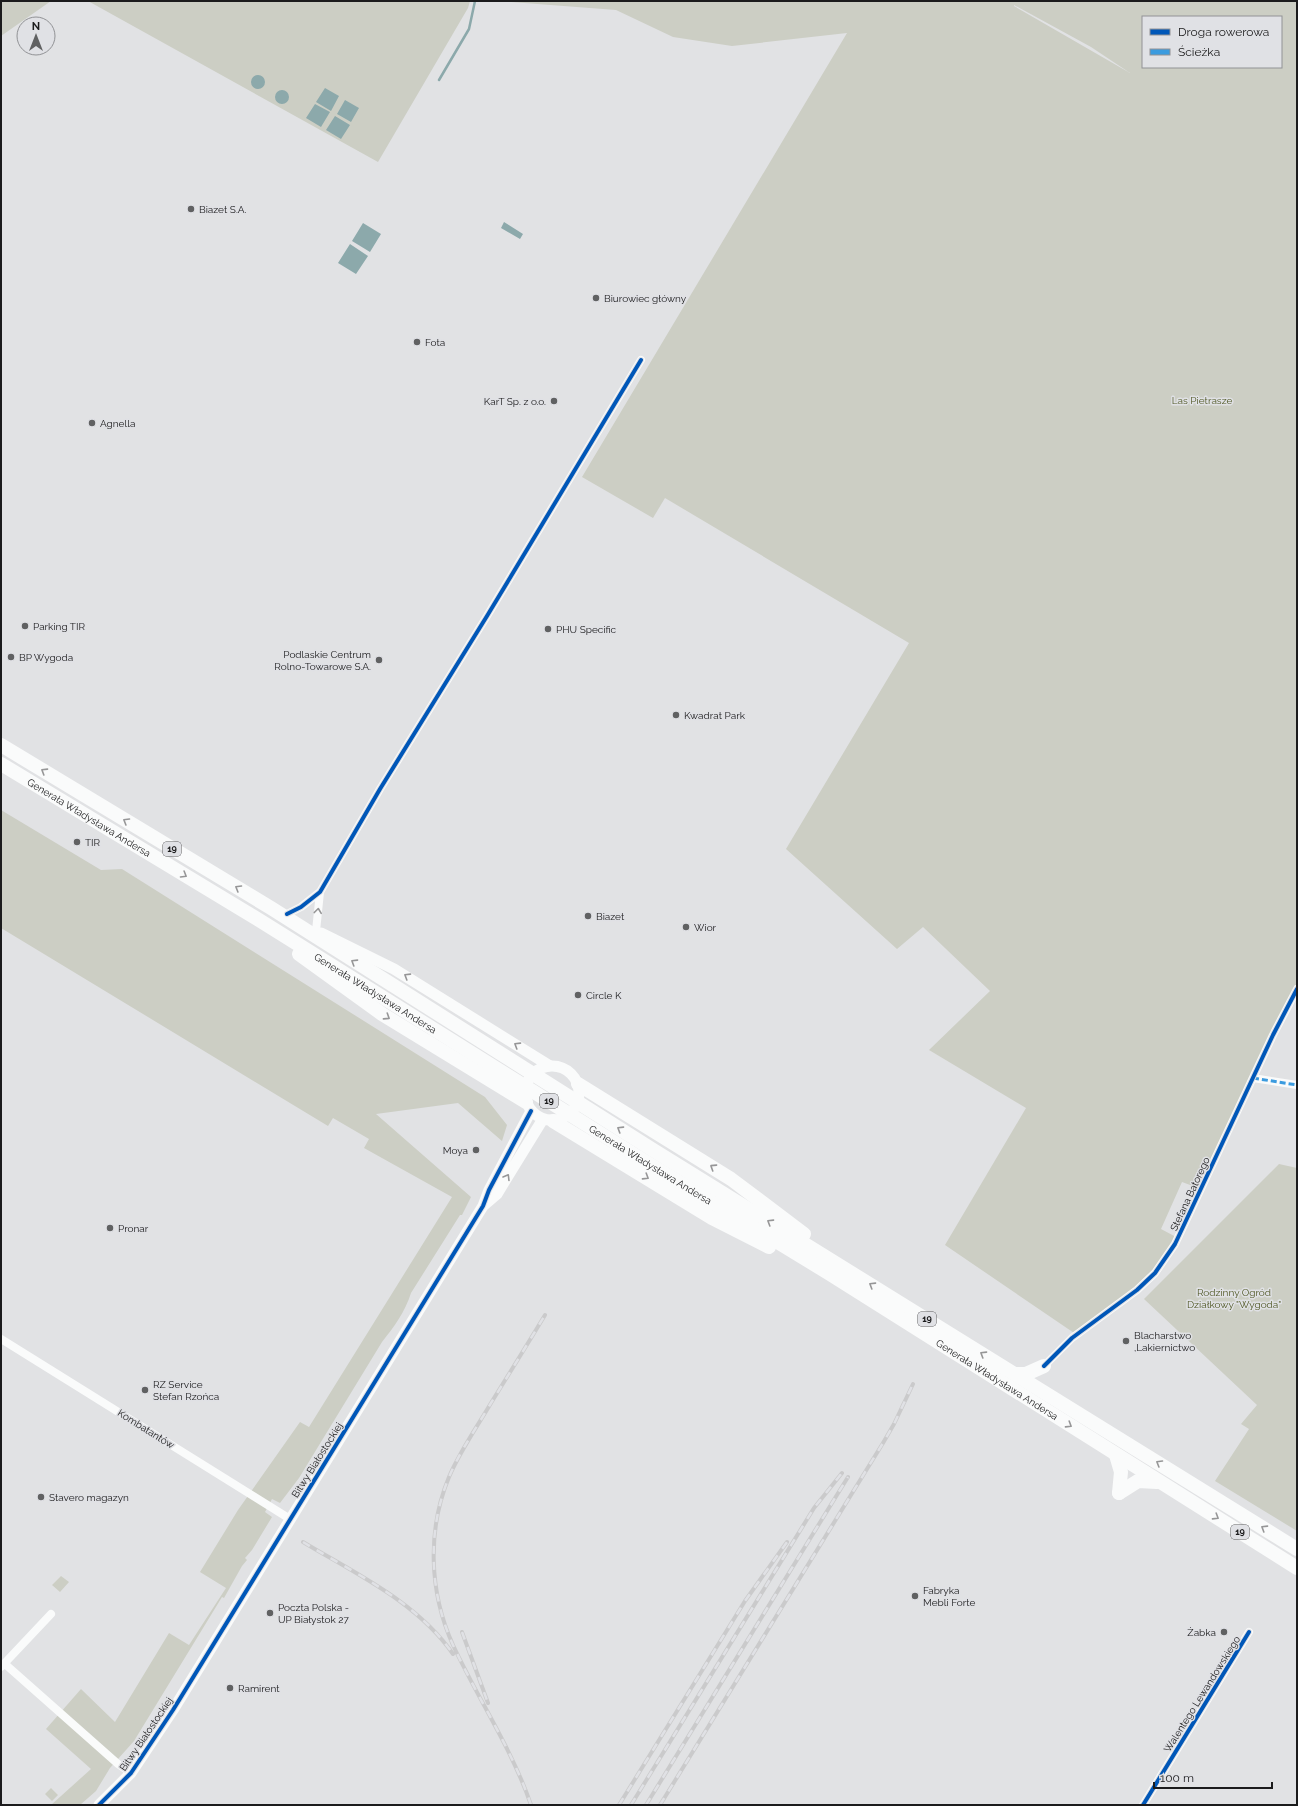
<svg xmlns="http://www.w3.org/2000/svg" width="1298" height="1806" font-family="Raleway,sans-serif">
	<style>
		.green { fill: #cccec4; fill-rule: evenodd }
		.water { fill: #8ca9ab }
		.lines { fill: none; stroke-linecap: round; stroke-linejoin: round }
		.stream { stroke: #8ca9ab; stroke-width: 2.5 }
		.street { stroke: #fafbfb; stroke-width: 8 }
		.secondary { stroke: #fafbfb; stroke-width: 11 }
		.highway { stroke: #fafbfb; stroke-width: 14 }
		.rail-casing { stroke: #cacacb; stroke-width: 4 }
		.rail { stroke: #e0e1e5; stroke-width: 2.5; stroke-dasharray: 8; stroke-linecap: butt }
		.quiet { stroke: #3b9bdf; stroke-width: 3; stroke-dasharray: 6 3; stroke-linecap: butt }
		.cycleway-casing { stroke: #e0e1e5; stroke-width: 6 }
		.cycleway { stroke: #0057b8; stroke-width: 4 }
		.oneway { stroke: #969697 }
		.poi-dot { fill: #606162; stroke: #e0e1e5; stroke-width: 1.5 }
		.labels { text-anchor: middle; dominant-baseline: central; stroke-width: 3; stroke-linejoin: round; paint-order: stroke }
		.shield { fill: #e0e1e5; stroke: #565658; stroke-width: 1 }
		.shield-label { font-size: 9px; font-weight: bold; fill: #1b1b1c }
		.poi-label { font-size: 10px; fill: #1b1b1c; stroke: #e0e1e5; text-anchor: start }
		.park-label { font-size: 10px; fill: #515926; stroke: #e0e1e5 }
		.street-label { font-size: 10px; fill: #1b1b1c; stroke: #e0e1e5 }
	</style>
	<rect width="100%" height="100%" fill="#e1e2e4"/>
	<path class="green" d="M1,1H51L1,36Z
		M88,1H470L468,8L378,162Z
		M498,1H1297V989L1201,1189L1182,1182L1161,1229L1178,1238L1154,1273L1077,1335L945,1245L1026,1108L929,1050L990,991L923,927L897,949L786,849L909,643L665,498L653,518L582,477L847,33L732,46L673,37L616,10ZM1014,5L1091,47L1130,73L1014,6ZM1143,17H1281V67H1143Z
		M1,810L101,870L122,869L485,1097L507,1125L502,1141L458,1103L376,1114L471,1197L462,1215H460L411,1293C405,1312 394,1327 382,1342L299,1478L280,1503L272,1499L265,1512L272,1517L252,1550L245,1558L247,1560L242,1566L224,1598L222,1597L134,1741L110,1768L96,1791L80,1805H51L91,1769L46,1729L81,1689L115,1722L169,1633L189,1645L226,1588L200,1572L238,1510L300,1422L309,1427L452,1197L364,1148L369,1139L333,1118L328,1126L1,928Z
		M1279,1164L1297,1168V1531L1215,1481L1249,1429L1241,1424L1257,1405L1144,1299Z
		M61,1576L69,1582L60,1592L52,1585Z
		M51,1788L58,1795L52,1801L45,1794Z"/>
	<path class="water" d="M251 82a7 7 0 1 1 14 0a7 7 0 1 1-14 0Z
		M325,88L339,96L331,111L316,102Z
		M275 97a7 7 0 1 1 14 0a7 7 0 1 1-14 0Z
		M345,100L359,108L351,122L337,114Z
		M315,104L330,112L321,127L306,118Z
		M335,116L350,125L341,139L326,130Z
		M504,222L523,234L520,239L501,228Z
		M363,223L381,234L370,252L352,241Z
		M350,244L368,256L356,274L338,263Z"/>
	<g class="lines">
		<path class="stream" d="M439,80L469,29L475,1"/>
		<path class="street" d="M287,914L301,907L320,892L380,789L487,616L641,360
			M316,931L320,892
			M1253,1078L1297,1085
			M1,1339L290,1519
			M1044,1366L1072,1338L1137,1290L1155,1273L1175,1244L1273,1035L1297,989
			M5,1664L118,1764L131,1773
			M1,1667L51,1614
			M1143,1805L1249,1632"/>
		<path class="secondary" d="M321,933L394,969L550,1066
			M525 1093a27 27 0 1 1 54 0a27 27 0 1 1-54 0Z
			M483,1206L497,1194L543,1119
			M99,1805L131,1773L173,1710L483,1206L489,1190L531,1111"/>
		<g class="highway">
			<path d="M1,745L271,908L653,1150L1297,1549"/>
			<path id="s1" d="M1,764L259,920L646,1162L830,1274L1297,1568"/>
			<path d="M299,954L382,1014L526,1102"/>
			<path d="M578,1084L731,1179L804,1234"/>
			<path d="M553,1121L712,1218L769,1247"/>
			<path d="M1016,1374H1026L1044,1366"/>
			<path d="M1116,1455L1121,1472L1119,1493"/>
			<path d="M1119,1493L1138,1481L1157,1482"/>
		</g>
		<g class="rail-casing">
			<path id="rail" d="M303,1542C356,1574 417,1602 453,1654
				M462,1632L488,1703
				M531,1805C512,1749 478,1699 453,1645C429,1592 427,1530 449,1477C460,1451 477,1427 491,1403C509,1374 527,1345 545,1315
				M619,1805L745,1601L787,1542
				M631,1805L814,1508L842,1473
				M646,1805L848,1477
				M660,1805L883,1443L894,1424L913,1384"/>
		</g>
		<use href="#rail" class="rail"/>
		<path class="quiet" d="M1253,1078L1297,1085"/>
		<g class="cycleway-casing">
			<path id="cycleway" d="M287,914L301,907L320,892L380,789L487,616L641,360
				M1044,1366L1072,1338L1137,1290L1155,1273L1175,1244L1273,1035L1297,989
				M99,1805L131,1773L173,1710L483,1206L489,1190L531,1111
				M1143,1805L1249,1632"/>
		</g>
		<use href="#cycleway" class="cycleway"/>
	</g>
	<defs><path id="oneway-chevron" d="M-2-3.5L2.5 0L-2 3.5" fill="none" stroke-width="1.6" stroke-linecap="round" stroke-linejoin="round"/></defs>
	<g class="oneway">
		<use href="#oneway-chevron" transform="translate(44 771) rotate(-148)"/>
		<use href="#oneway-chevron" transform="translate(126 821) rotate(-149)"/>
		<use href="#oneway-chevron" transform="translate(184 875) rotate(31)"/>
		<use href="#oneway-chevron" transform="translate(238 888) rotate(-149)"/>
		<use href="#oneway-chevron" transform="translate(318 911) rotate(-83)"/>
		<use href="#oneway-chevron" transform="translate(354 962) rotate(-148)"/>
		<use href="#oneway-chevron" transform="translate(407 976) rotate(-148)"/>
		<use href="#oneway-chevron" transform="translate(387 1017) rotate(33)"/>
		<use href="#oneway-chevron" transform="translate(517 1045) rotate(-148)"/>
		<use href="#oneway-chevron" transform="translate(620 1129) rotate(-148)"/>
		<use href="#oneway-chevron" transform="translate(713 1167) rotate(-147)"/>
		<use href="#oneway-chevron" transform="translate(507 1177) rotate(-59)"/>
		<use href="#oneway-chevron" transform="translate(646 1177) rotate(32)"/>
		<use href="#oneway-chevron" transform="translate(770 1222) rotate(-148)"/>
		<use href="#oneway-chevron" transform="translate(872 1285) rotate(-148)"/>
		<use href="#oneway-chevron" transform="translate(983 1354) rotate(-148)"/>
		<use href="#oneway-chevron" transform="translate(1069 1425) rotate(32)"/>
		<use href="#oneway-chevron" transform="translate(1159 1463) rotate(-149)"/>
		<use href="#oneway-chevron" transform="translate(1216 1517) rotate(32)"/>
		<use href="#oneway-chevron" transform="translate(1264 1528) rotate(-148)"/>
	</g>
	<g class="poi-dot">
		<circle cx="191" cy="209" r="4"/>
		<circle cx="596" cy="298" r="4"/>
		<circle cx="417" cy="342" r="4"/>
		<circle cx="554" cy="401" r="4"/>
		<circle cx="92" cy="423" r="4"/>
		<circle cx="25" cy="626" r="4"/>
		<circle cx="548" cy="629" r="4"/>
		<circle cx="11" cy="657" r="4"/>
		<circle cx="379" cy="660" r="4"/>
		<circle cx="676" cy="715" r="4"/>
		<circle cx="77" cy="842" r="4"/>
		<circle cx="588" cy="916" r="4"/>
		<circle cx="686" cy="927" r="4"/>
		<circle cx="578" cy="995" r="4"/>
		<circle cx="476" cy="1150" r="4"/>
		<circle cx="110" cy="1228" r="4"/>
		<circle cx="1126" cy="1341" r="4"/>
		<circle cx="145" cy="1390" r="4"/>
		<circle cx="41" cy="1497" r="4"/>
		<circle cx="915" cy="1596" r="4"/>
		<circle cx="270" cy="1613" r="4"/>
		<circle cx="1224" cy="1632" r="4"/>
		<circle cx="230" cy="1688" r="4"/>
	</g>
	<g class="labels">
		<g class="shield">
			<rect x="163" y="842" width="18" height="14" rx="3"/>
			<rect x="540" y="1094" width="18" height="14" rx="3"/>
			<rect x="918" y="1312" width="18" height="14" rx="3"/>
			<rect x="1231" y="1525" width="18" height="14" rx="3"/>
		</g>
		<g class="shield-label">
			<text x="172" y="849">19</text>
			<text x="549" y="1101">19</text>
			<text x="927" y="1319">19</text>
			<text x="1240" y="1532">19</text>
		</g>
		<g class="poi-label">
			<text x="199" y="209">Biazet S.A.</text>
			<text x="604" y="298">Biurowiec główny</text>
			<text x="425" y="342">Fota</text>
			<text x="546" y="401" text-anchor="end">KarT Sp. z o.o.</text>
			<text x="100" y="423">Agnella</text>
			<text x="33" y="626">Parking TIR</text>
			<text x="556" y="629">PHU Specific</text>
			<text x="371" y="654" text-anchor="end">Podlaskie Centrum<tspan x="371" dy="12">Rolno-Towarowe S.A.</tspan></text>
			<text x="19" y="657">BP Wygoda</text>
			<text x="684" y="715">Kwadrat Park</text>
			<text x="85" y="842">TIR</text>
			<text x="596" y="916">Biazet</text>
			<text x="694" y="927">Wior</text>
			<text x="586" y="995">Circle K</text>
			<text x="468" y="1150" text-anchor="end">Moya</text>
			<text x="118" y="1228">Pronar</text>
			<text x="1134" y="1335">Blacharstwo<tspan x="1134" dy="12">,Lakiernictwo</tspan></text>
			<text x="153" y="1384">RZ Service<tspan x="153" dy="12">Stefan Rzońca</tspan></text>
			<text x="49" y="1497">Stavero magazyn</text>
			<text x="923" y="1590">Fabryka<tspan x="923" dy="12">Mebli Forte</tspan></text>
			<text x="278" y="1607">Poczta Polska -<tspan x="278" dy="12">UP Białystok 27</tspan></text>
			<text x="1216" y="1632" text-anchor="end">Żabka</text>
			<text x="238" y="1688">Ramirent</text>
		</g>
		<g class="park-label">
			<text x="1202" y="400">Las Pietrasze</text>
			<text x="1234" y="1292">Rodzinny Ogród<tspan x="1234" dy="12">Działkowy "Wygoda"</tspan></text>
		</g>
		<g class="street-label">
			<text stroke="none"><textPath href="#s1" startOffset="103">Generała Władysława Andersa</textPath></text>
			<text stroke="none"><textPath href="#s1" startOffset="439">Generała Władysława Andersa</textPath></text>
			<text stroke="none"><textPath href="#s1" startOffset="763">Generała Władysława Andersa</textPath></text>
			<text transform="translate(1190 1194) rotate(-65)">Stefana Batorego</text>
			<text stroke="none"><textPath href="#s1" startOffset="1171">Generała Władysława Andersa</textPath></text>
			<text transform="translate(146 1429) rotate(32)">Kombatantów</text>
			<text transform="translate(317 1460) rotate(-58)">Bitwy Białostockiej</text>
			<text transform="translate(1202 1694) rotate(-58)">Walentego Lewandowskiego</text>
			<text transform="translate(146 1734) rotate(-56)">Bitwy Białostockiej</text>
		</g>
	</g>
	<rect width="1298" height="1806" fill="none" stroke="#1b1b1c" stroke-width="4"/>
	<rect x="1142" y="16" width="140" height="52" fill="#e0e1e5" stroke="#919295"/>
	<rect x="1150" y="29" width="20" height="6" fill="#0057b8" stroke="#919295"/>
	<text x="1178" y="36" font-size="12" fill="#1b1b1c">Droga rowerowa</text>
	<rect x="1150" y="49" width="20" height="6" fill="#3b9bdf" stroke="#919295"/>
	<text x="1178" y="56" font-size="12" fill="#1b1b1c">Ścieżka</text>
	<g transform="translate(36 36)"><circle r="19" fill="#e0e1e5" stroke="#919295"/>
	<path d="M0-3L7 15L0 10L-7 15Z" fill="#606162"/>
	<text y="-6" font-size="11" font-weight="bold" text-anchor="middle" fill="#1b1b1c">N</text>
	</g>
	<path d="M1154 1782v6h118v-6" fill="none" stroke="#1b1b1c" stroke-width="2"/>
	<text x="1160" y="1782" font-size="12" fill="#1b1b1c" stroke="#e0e1e5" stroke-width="3" paint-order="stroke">100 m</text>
</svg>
